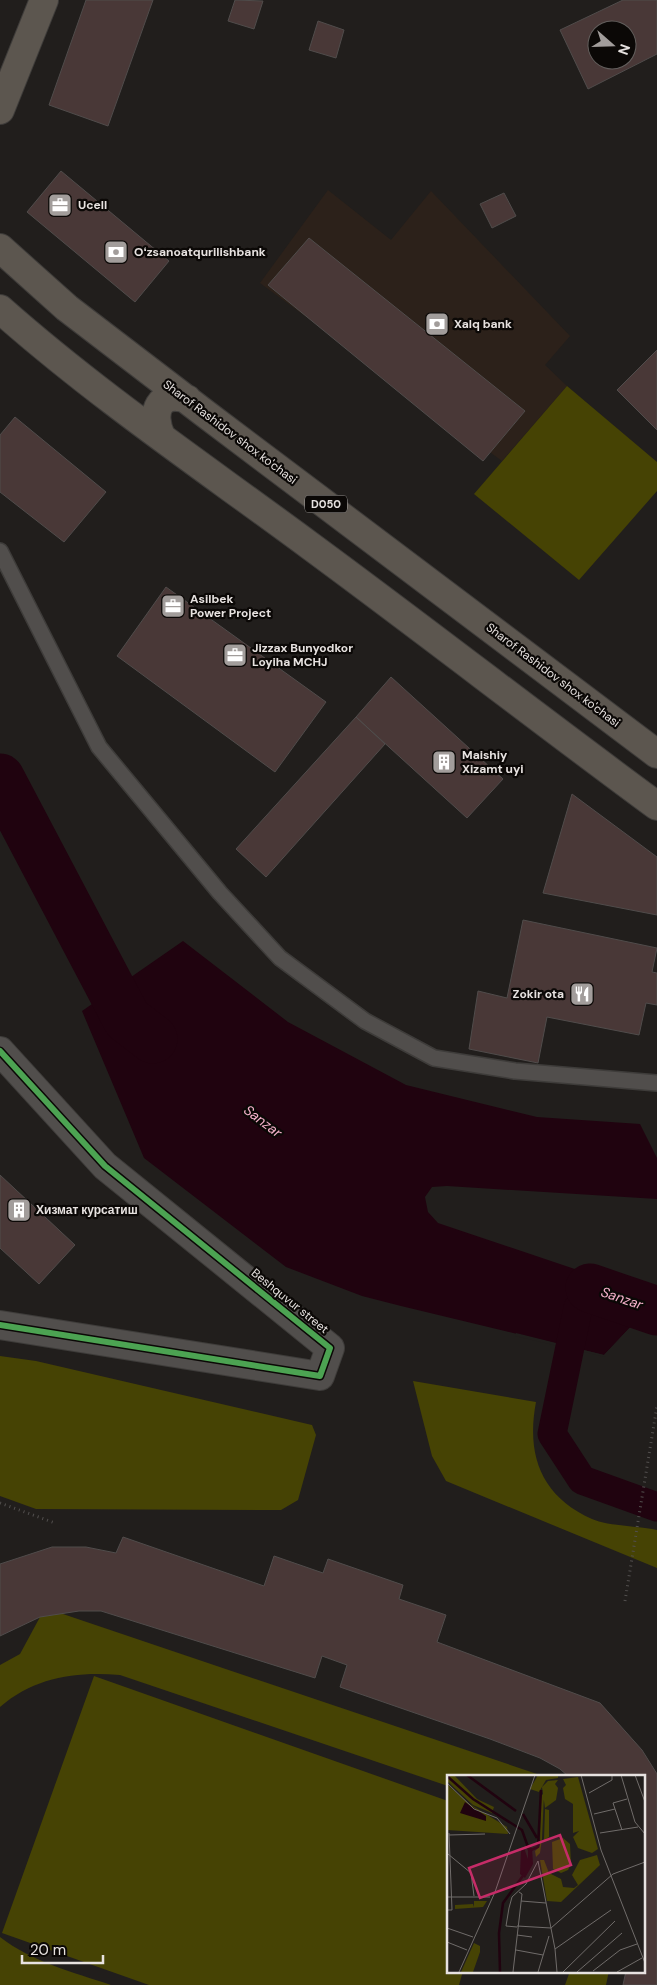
<svg xmlns="http://www.w3.org/2000/svg" width="657" height="1985" font-family="'DM Sans',sans-serif">
	<style>
		.built { fill: #2c211a }
		.green { fill: #464304 }
		.water { fill: #20030f }
		.pier { fill: #211e1c }
		.lines { fill: none; stroke-linecap: round; stroke-linejoin: round }
		.canal { stroke: #20030f; stroke-width: 29 }
		.river { stroke: #20030f; stroke-width: 49 }
		.building { fill: #493837; stroke: #504c4b; fill-rule: evenodd }
		.service-casing { stroke: #3e3c3a; stroke-width: 18 }
		.minor-casing { stroke: #3e3c3a; stroke-width: 30 }
		.primary-casing { stroke: #3e3c3a; stroke-width: 30 }
		.path { stroke: #524f4e; stroke-width: 3; stroke-dasharray: 1 4; stroke-linecap: butt }
		.service { stroke: #514e4c; stroke-width: 15 }
		.minor { stroke: #514e4c; stroke-width: 28 }
		.primary { stroke: #5c564f; stroke-width: 28 }
		.cycleway-casing { stroke: #0b0806; stroke-width: 9 }
		.cycleway { stroke: #4ca352; stroke-width: 6 }
		.labels { text-anchor: middle; dominant-baseline: central; stroke-width: 4.5; stroke-linejoin: round; paint-order: stroke }
		.shield { fill: #0b0806; stroke: #a5a19f; stroke-width: 1 }
		.shield-label { font-size: 11px; font-weight: bold; fill: #e7e2e0 }
		.poi-label { font-size: 12px; font-weight: bold; fill: #e7e2e0; stroke: #0b0806; text-anchor: start }
		.street-label { font-size: 12px; fill: #e7e2e0; stroke: #0b0806 }
		.water-label { font-size: 14px; font-style: italic; fill: #f5b2cb; stroke: #0b0806 }
		.inset-river { fill: none; stroke: #20030f; stroke-width: 2.5 }
		.inset-road { fill: none; stroke: #706c6a; stroke-width: 1 }
		.view { fill: #c62c68; fill-opacity: 0.15; stroke: #c62c68; stroke-width: 2.5 }
		.inset-edge { fill: none; stroke: #e7e2e0; stroke-width: 2.5 }
	</style>
	<rect width="100%" height="100%" fill="#211e1c"/>
	<path class="built" d="M328,190L391,240L431,191L570,336L545,365L567,386L502,461L260,283Z"/>
	<path class="green" d="M567,386L657,462V491L579,580L474,494Z
		M0,1356L36,1361L312,1425L316,1435L298,1500L281,1510L36,1509L0,1496Z
		M413,1381L536,1402C526,1455 541,1496 592,1519C607,1526 639,1526 657,1530V1568L446,1481L432,1456Z
		M60,1613L543,1776H448V1786L120,1675C77,1671 34,1677 0,1707V1665L20,1654L40,1617Z
		M94,1676L448,1801V1971H463L459,1985H149L2,1933Z
		M0,1937C32,1962 73,1972 111,1985H0Z
		M570,1971H609L606,1985H565Z"/>
	<path class="water" d="M183,941L288,1022L406,1085L537,1117L640,1124L657,1158V1199L447,1186L432,1187L425,1197L428,1212L438,1223L655,1296L650,1323L637,1320L604,1355L401,1306L362,1296L286,1267L144,1158L82,1011Z"/>
	<path class="pier" d="M656,1293L657,1300L652,1325L638,1323L605,1357L515,1336L516,1333L604,1355L637,1320L650,1323Z"/>
	<g class="lines">
		<path class="canal" d="M578,1308L552,1434L582,1480L657,1507"/>
		<path class="river" d="M0,778L127,1019L153,1039
			M590,1288L657,1311"/>
	</g>
	<path class="building" d="M86,0H153L108,126L49,105Z
		M235,0L263,1L254,29L228,21Z
		M623,0H657V54L588,89L560,30ZM597,30H627V60H597Z
		M318,21L344,30L336,58L309,50Z
		M61,171L169,261L135,302L27,212Z
		M504,193L516,216L492,228L480,204Z
		M309,238L525,411L483,461L268,285Z
		M657,350V430L617,390Z
		M15,417L106,492L64,542L0,492V435Z
		M166,587L326,702L275,772L117,656Z
		M391,677L503,779L467,818L356,717Z
		M356,717L385,744L266,877L236,849Z
		M572,794L657,857V915L543,893Z
		M523,920L657,948L652,972L657,973V1005L646,1003L639,1035L547,1017L538,1063L469,1049L478,991L507,998Z
		M0,1175L75,1245L39,1284L0,1248Z
		M123,1537L264,1586L274,1556L323,1573L328,1559L403,1585L399,1599L446,1615L437,1642L600,1703L642,1750L657,1774V1985H623L626,1971H643V1776H568L560,1769L540,1758L490,1739L340,1687L347,1665L322,1656L315,1678L101,1611H79L40,1617L0,1636V1564L52,1547H86L116,1553Z"/>
	<g class="lines">
		<g class="service-casing">
			<path id="service" d="M0,551L99,747L220,893L280,958L365,1021L434,1058L515,1071L657,1083"/>
		</g>
		<g class="minor-casing">
			<path id="minor" d="M0,1051L105,1166L330,1348L320,1376L0,1325"/>
		</g>
		<g class="primary-casing">
			<path id="primary" d="M0,110L44,0
				M0,248L67,308L203,412L657,754
				M0,309C97,395 205,468 309,545C426,631 540,720 657,806
				M161,436C150,412 159,390 187,399"/>
		</g>
		<path class="path" d="M0,1503L55,1523
			M625,1601L657,1406"/>
		<use href="#service" class="service"/>
		<use href="#minor" class="minor"/>
		<use href="#primary" class="primary"/>
		<g class="cycleway-casing">
			<path id="cycleway" d="M0,1051L105,1166L330,1348L320,1376L0,1325"/>
		</g>
		<use href="#cycleway" class="cycleway"/>
	</g>
	<defs>
		<g id="office-square" transform="scale(1.25)"><rect x="-9" y="-9" width="18" height="18" rx="4" fill="#a29d9b" stroke="#0b0806"/><path d="M-6-3h4V-5.5h4V-3h4V5H-6ZM-1-4.5V-3h2v-1.5ZM-6 0V1H6V0Z" fill="#fff"/></g>
		<g id="bank-square" transform="scale(1.25)"><rect x="-9" y="-9" width="18" height="18" rx="4" fill="#a29d9b" stroke="#0b0806"/><path d="M-6-4H6V4H-6ZM0-2.3a2.3 2.3 0 1 0 0 4.6a2.3 2.3 0 1 0 0-4.6Z" fill="#fff"/></g>
		<g id="building-square" transform="scale(1.25)"><rect x="-9" y="-9" width="18" height="18" rx="4" fill="#a29d9b" stroke="#0b0806"/><path d="M-4-6H4V6H1V3H-1V6H-4ZM-2.5-4.3h1.7v1.8h-1.7ZM.8-4.3h1.7v1.8H.8ZM-2.5-1h1.7V.8h-1.7ZM.8-1h1.7V.8H.8Z" fill="#fff"/></g>
		<g id="restaurant-square" transform="scale(1.25)"><rect x="-9" y="-9" width="18" height="18" rx="4" fill="#a29d9b" stroke="#0b0806"/><path d="M-5-6h1v4h1v-4h1v4h1v-4h1v5L-1.5 .5V6h-2V.5L-5-1ZM5-6V6H3V1.5H1.5Q1.5-4 5-6Z" fill="#fff"/></g>
	</defs>
	<g fill-rule="evenodd">
		<use href="#office-square" x="60" y="205"/>
		<use href="#bank-square" x="116" y="252"/>
		<use href="#bank-square" x="437" y="324"/>
		<use href="#office-square" x="173" y="606"/>
		<use href="#office-square" x="235" y="655"/>
		<use href="#building-square" x="444" y="762"/>
		<use href="#restaurant-square" x="582" y="994"/>
		<use href="#building-square" x="19" y="1210"/>
	</g>
	<g class="labels">
		<rect class="shield" x="305" y="495.5" width="42" height="17" rx="4"/>
		<g class="shield-label">
			<text x="326" y="504">D050</text>
		</g>
		<g class="poi-label">
			<text x="78" y="205">Ucell</text>
			<text x="134" y="252">Oʻzsanoatqurilishbank</text>
			<text x="454" y="324">Xalq bank</text>
			<text x="190" y="599">Asilbek<tspan x="190" dy="14">Power Project</tspan></text>
			<text x="252" y="648">Jizzax Bunyodkor<tspan x="252" dy="14">Loyiha MCHJ</tspan></text>
			<text x="462" y="755">Maishiy<tspan x="462" dy="14">Xizamt uyi</tspan></text>
			<text x="564" y="994" text-anchor="end">Zokir ota</text>
			<text x="36" y="1210">Хизмат курсатиш</text>
		</g>
		<g class="street-label">
			<text transform="translate(230 432) rotate(37)">Sharof Rashidov shox ko'chasi</text>
			<text transform="translate(553 675) rotate(37)">Sharof Rashidov shox ko'chasi</text>
			<text transform="translate(290 1301) rotate(39)">Beshquvur street</text>
		</g>
		<g class="water-label">
			<text transform="translate(263 1121) rotate(37)">Sanzar</text>
			<text transform="translate(622 1298) rotate(19)">Sanzar</text>
		</g>
	</g>
	<g transform="translate(447 1775)">
		<rect width="198" height="198" fill="#211e1c"/>
		<path d="M0,0H7L30,24L47,32L45,38L26,30L0,6ZM91,0H111V3L99,5L92,17L83,14ZM131,2L151,74L145,78L131,73L126,62L132,56L126,58V29L118,24L116,13L119,10L116,4ZM111,5L108,9L111,13L109,25L98,33L95,12L101,6ZM0,9L21,28L60,52L61,59L0,55ZM94,19L97,20L95,64L93,78L89,82L88,76L93,71ZM98,34L102,35V62L97,65ZM116,63L123,69L124,89L121,95L114,98L106,94L105,67ZM150,80L153,90L114,127L100,126L93,85H97L102,98L114,104L116,112L127,113L131,110L125,100L133,85ZM27,126H40L36,132L8,134V130L26,129L27,132ZM27,168L33,171V177L26,197H14Z" fill="#464304"/>
		<path d="M18,27L39,41V46L13,38ZM81,72L85,73L86,89L78,103L73,99L74,75L77,73L81,84Z" fill="#20030f"/>
		<path class="inset-river" d="M20,0L69,36M0,1L26,24L75,55L82,75M76,39L90,63M84,75L91,72L94,15M53,197L52,158L56,128L78,98"/>
		<path class="inset-road" d="M134,0L154,75L198,188M174,0L188,47L198,59M188,0L198,27M0,8L27,34L50,43L63,59M142,18L165,5V0M147,39L168,34M175,55L166,28L180,24M153,58L191,52M2,60L38,59M1,79L24,98L27,121M0,122H43M74,126L99,128M0,135H5L2,58M70,151L104,153L166,99L198,87M70,152L59,151L62,133L65,122L79,109L91,86L108,174L110,197M0,153L26,162M70,160L85,162M0,167L20,175M108,174L164,135M69,175L96,180M146,196L173,175L190,169M12,197L48,117L88,0M66,197L75,119L72,117M91,197L102,161M116,197L168,146M130,197L175,158M170,197L195,183"/>
		<path class="view" d="M113,60L124,90L33,123L22,93Z"/>
		<rect width="198" height="198" class="inset-edge"/>
	</g>
	<g transform="translate(612 45) rotate(110)"><circle r="24" fill="#0b0806" stroke="#635f5d"/>
	<path d="M0-4L9 19L0 12L-9 19Z" fill="#a29d9b"/>
	<text y="-8" font-size="14" font-weight="bold" text-anchor="middle" fill="#e7e2e0">N</text>
	</g>
	<path d="M22 1955v8h81v-8" fill="none" stroke="#e7e2e0" stroke-width="2.5"/>
	<text x="30" y="1955" font-size="15" fill="#e7e2e0" stroke="#0b0806" stroke-width="4" paint-order="stroke">20 m</text>
</svg>
